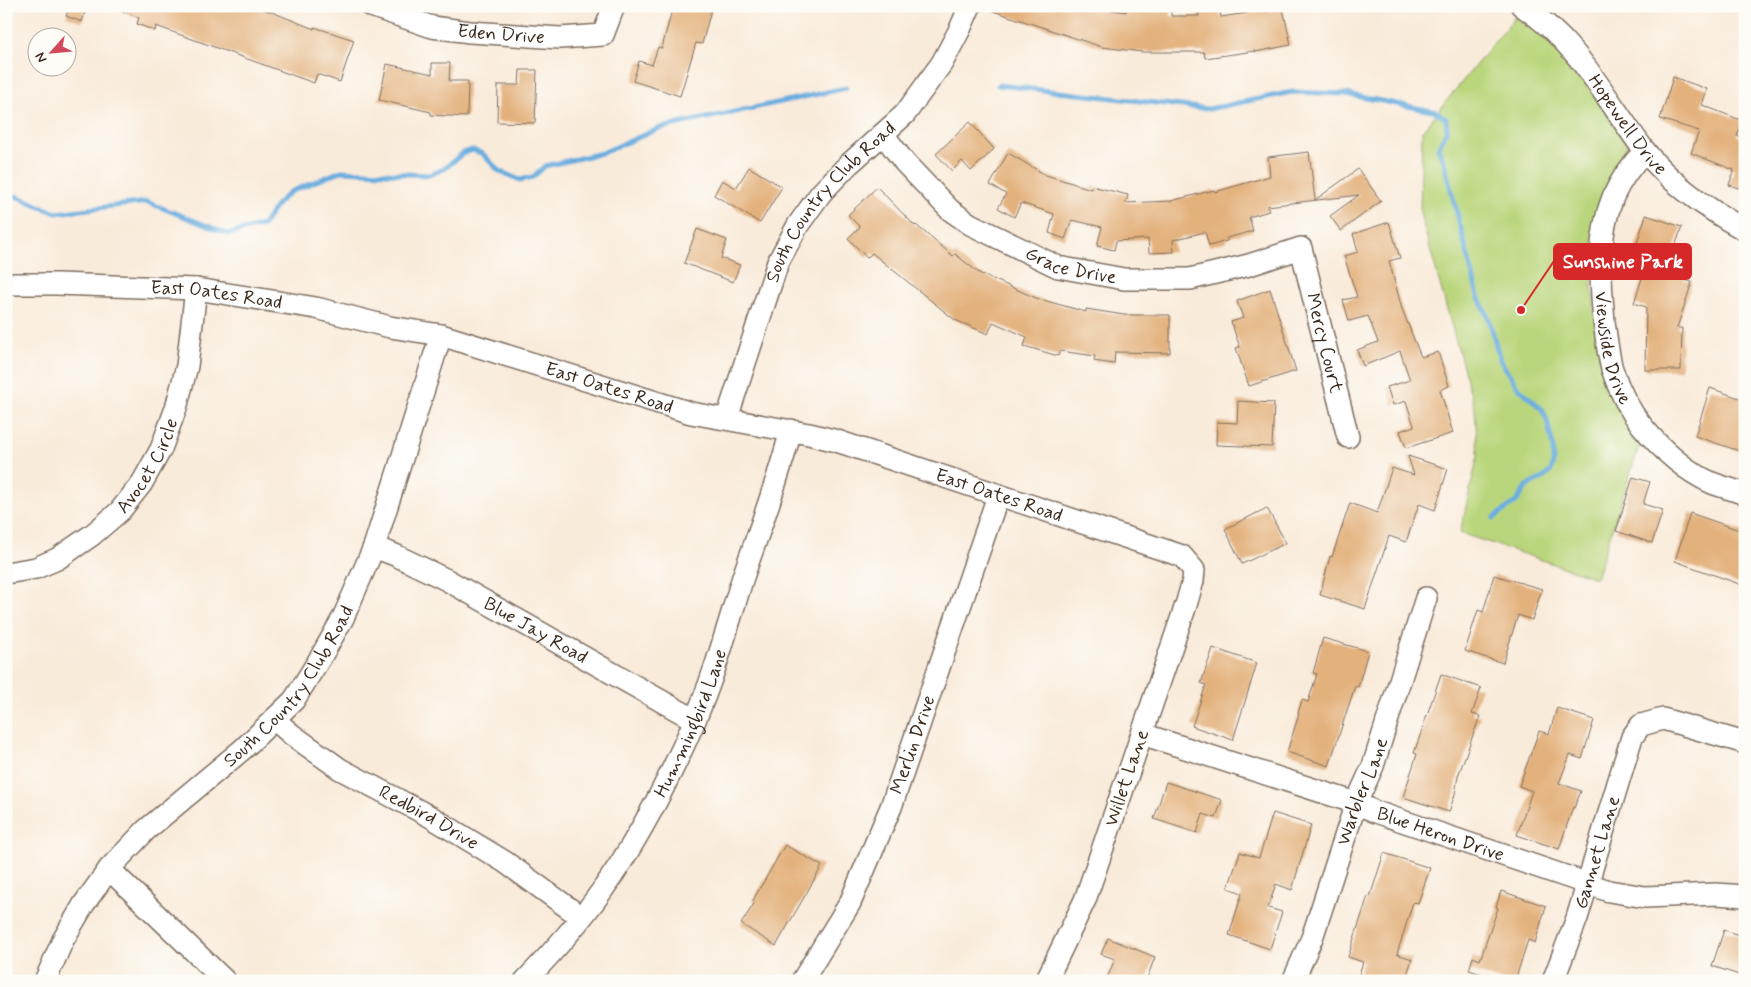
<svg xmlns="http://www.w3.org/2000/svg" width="1751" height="987" font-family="Mynerve,sans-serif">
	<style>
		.green { fill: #bad67b; stroke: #7a804c }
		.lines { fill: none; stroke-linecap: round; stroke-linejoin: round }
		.stream { stroke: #6aaddf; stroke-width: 5 }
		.building { fill: #e3b17c }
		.minor-casing { stroke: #7e6e60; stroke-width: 24 }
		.minor { stroke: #fff; stroke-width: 21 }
		.labels { text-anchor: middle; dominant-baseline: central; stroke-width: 5; stroke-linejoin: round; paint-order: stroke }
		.street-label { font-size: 19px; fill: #3b2a1e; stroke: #fdfcf7 }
		.leader { fill: none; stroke: #d62828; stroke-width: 2 }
		.callout-dot { fill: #d62828; stroke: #fdfcf7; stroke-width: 2 }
		.callout { fill: #d62828; stroke: #d62828; stroke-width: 2 }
		.callout-label { font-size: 20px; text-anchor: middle; font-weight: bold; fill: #fff }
	</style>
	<rect width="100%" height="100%" fill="#fdfcf7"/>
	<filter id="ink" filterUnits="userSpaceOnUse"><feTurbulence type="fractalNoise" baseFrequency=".02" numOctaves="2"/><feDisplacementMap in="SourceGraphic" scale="10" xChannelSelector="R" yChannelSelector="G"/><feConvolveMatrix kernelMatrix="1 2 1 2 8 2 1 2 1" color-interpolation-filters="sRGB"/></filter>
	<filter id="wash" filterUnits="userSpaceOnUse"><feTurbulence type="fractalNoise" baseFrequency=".0096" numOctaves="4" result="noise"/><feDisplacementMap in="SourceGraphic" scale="20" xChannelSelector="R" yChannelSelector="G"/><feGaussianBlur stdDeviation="1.12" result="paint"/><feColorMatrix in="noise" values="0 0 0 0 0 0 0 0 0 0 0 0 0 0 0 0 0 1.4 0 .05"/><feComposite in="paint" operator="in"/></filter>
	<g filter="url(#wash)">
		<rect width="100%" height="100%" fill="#f9ebda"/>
		<path class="green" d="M1515,17C1526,25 1538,33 1549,43C1581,71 1603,108 1626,143V153L1621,159L1599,206L1590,265L1599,355L1628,424L1641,441L1596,578L1460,533L1478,455L1475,409L1420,213L1422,131Z"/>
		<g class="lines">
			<path class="stream" d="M998,85L1209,109L1292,92L1346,94L1437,112L1446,119L1447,130L1438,148L1444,162L1478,296L1489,319L1500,360L1517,386L1542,409L1547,420L1553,447V463L1551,471L1543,478L1527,486L1517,501L1494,518
				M6,194L16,196L56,213L147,202L228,234L263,225L278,203L290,192L341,171L429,175L444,169L463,153L473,150L483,154L499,171L520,180L533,177L545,166L602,153L660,128L846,88"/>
		</g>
		<g id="blocks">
			<path class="building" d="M70,6H87L82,22L66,16Z
				M111,6H251L272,12L314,29V27L354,40L340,82L317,74L314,83L156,26L155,31L137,24L139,18Z
				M673,6H712L702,44L696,43L680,96L633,81L639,61L652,65L658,47L662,48Z
				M987,6H1099L1098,8L1126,12V6H1171V16H1199L1197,6H1219L1221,17L1247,13L1245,6H1265L1266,12L1283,9L1291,45L1255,52V51L1205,58L1204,52H1142L1102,47L987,9Z
				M432,63H450L449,81H468L467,117L431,115V112L379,100L387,64L432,74Z
				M520,70H537L535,123L497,122L498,85H519Z
				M1673,77L1707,89L1702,105L1743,121L1737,136L1745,138V190L1729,185L1734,170L1691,153L1699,131L1660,119Z
				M970,122L994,149L971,171L962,161L952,171L936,154Z
				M1309,152L1315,200L1358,169L1381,201L1341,231L1330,216L1359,195L1267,206L1269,211L1249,217L1253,231L1227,238V241L1209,246L1205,232L1173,240L1174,252L1149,253L1148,239L1116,241L1114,250L1097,246L1102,227L1072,220L1065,239L1049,233L1054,214L1021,203L1014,217L998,208L1006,194L990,185L1008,153L1046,175L1091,189L1092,186L1128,195L1126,203L1171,201L1214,190L1215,192L1270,176L1268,157Z
				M749,167L782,187L760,223L714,195L722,180L736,188Z
				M877,187L915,226L916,225L953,256L955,254L979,273L1036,298L1086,312V309L1124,315H1170V353L1115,352L1114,364L1094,361L1095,356L1060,351L1058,356L1024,346L1027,337L993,322L988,334L955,320L872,253L867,258L848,238L860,227L848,215Z
				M1646,215L1682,227L1674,249L1692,255L1684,280L1692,282L1677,328H1682L1681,370H1645L1646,307L1634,303L1648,260L1633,255Z
				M1389,222L1400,258L1389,261L1402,309L1421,357L1438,352L1449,386L1440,390L1453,433L1406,448L1400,431L1414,426L1406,401L1393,405L1387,387L1410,380L1400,351L1363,366L1357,350L1378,342L1368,316L1349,321L1343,300L1357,297L1344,256L1358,252L1353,234Z
				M697,229L727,240L721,258L740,265L733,282L684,263Z
				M1270,289L1296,371L1249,386L1236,348L1240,347L1231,322L1243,318L1237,301Z
				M1710,388L1745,400V453L1695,436Z
				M1238,401L1274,403L1272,447L1216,445L1217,422L1237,423Z
				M1408,456L1448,469L1435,510L1419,504L1406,542L1389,536L1365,609L1320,595L1330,556L1332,557L1350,503L1377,513L1392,468L1414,475Z
				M1633,477L1650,482L1643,504L1663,510L1652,543L1616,531Z
				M1267,508L1286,543L1242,564L1225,529Z
				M1690,513L1745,532V586L1675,561Z
				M1494,575L1542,589L1532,620L1518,615L1503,663L1465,651L1478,610L1483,612Z
				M1323,638L1368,651L1358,687L1355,686L1329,766L1287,752L1299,714L1298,713L1302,700L1308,702L1317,674L1313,673Z
				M1213,648L1257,663L1233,740L1192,726L1206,685L1201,683Z
				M1441,674L1481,688L1472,714L1480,716L1458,776L1455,794L1449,812L1403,797L1417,754L1414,753Z
				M1557,708L1594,720L1582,759L1570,755L1559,783L1581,791L1574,808L1573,807L1559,849L1517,835L1532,791L1519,786L1539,731L1549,734Z
				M1166,782L1222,800L1216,818L1203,814L1197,833L1154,819Z
				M1273,813L1311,825L1292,890L1276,884L1268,908L1282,912L1270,949L1229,935L1242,893L1228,888L1240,852L1259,858Z
				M785,845L822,866L776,946L741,924L755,902L753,900Z
				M1384,853L1430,868L1418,903L1413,902L1397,954L1412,959L1405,981H1357L1363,962L1348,957L1368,896L1370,897Z
				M1501,891L1546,906L1535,943L1528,940L1515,981H1502L1469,970L1473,957L1480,960L1498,908L1496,907Z
				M1724,930L1745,937V977L1712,966Z
				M1108,938L1155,957L1146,981H1106L1115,959L1101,954Z"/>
		</g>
	</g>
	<g filter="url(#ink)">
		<use href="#blocks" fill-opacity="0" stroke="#7e6e60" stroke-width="1"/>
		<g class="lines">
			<g class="minor-casing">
				<g id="minor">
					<path id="s1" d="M371,6L432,27L470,32L560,38L603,35L614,6"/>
					<path id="s2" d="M1522,6C1580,44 1604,97 1644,150C1669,182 1709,210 1745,230"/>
					<path id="s3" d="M883,134L905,163L950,210L970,224L1058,267L1124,279H1190L1249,265L1301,248L1348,437"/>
					<path id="s4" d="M1645,151C1632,164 1621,179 1613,197C1597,237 1600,279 1604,321C1606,337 1608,354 1612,369C1619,390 1629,410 1642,426C1661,449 1685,471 1712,483C1723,487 1734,490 1745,494"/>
					<path id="s5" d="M6,284H57L196,289L316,308L390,327L441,335L691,413L809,434L837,441L1182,556L1194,570L1193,581L1186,605L1085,900L1046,981"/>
					<path id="s6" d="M727,418L778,262L798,225L821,193L848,165L905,114L942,63L960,29L970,6"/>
					<path id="s7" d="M374,547L395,555L447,580L695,720"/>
					<path id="s8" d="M6,573L36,568L57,559L92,535L120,511L142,483L161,449L176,408L187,366L196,289"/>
					<path id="s9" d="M274,719L291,734L340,769L431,817L505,862L581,917"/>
					<path id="s10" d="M1142,734L1356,803L1376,812L1609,891L1645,897L1716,894L1745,896"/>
					<path d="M109,869L225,981"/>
					<path id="s11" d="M45,981L63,940L84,904L109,869L146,830L243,749L294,700L322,655L343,618L374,547L441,335"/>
					<path id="s12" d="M525,981C552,953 578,924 601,892C639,839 669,780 695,720C715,674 728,625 743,577C760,528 778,481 791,430"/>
					<path id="s13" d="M802,981L850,903L891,807L998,496"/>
					<path id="s14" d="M1293,981L1312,938L1356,803L1373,766L1426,598"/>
					<path id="s15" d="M1553,981L1577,918L1632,737L1641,725L1663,719L1745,743"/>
				</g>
			</g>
			<use href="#minor" class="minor"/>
		</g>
	</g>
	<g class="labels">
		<g class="street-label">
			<text stroke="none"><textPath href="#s1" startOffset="134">Eden Drive</textPath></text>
			<text stroke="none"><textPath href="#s2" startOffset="160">Hopewell Drive</textPath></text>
			<text stroke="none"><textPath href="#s6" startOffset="244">South Country Club Road</textPath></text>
			<text stroke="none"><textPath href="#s3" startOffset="236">Grace Drive</textPath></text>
			<text stroke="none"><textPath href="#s5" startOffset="211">East Oates Road</textPath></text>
			<text stroke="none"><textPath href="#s3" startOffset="570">Mercy Court</textPath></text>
			<text stroke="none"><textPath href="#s4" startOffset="210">Viewside Drive</textPath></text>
			<text stroke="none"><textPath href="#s5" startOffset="616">East Oates Road</textPath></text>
			<text stroke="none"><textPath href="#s8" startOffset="186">Avocet Circle</textPath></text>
			<text stroke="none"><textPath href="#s5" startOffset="1021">East Oates Road</textPath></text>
			<text stroke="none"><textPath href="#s7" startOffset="182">Blue Jay Road</textPath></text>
			<text stroke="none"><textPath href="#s11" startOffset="388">South Country Club Road</textPath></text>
			<text stroke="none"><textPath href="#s12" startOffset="309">Hummingbird Lane</textPath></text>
			<text stroke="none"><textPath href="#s13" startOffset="262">Merlin Drive</textPath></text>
			<text transform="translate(1127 778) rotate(-71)">Willet Lane</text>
			<text stroke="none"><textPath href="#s14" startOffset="202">Warbler Lane</textPath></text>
			<text stroke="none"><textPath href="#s9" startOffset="184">Redbird Drive</textPath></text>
			<text stroke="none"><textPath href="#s10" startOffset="315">Blue Heron Drive</textPath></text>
			<text stroke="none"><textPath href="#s15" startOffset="136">Gannet Lane</textPath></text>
		</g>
	</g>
	<path class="leader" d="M1521 310L1554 261"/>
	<circle class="callout-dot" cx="1521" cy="310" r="5"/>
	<rect class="callout" x="1554" y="244" width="137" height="35" rx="5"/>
	<g class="callout-label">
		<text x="1623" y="268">Sunshine Park</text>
	</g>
	<rect width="1751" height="987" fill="none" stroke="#fdfcf7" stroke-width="25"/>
	<g transform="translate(52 52) rotate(243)"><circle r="24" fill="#fdfcf7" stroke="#afa8a0"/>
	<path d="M0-4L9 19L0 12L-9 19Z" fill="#d1495b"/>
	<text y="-8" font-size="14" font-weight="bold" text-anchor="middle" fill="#3b2a1e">N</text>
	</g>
</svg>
